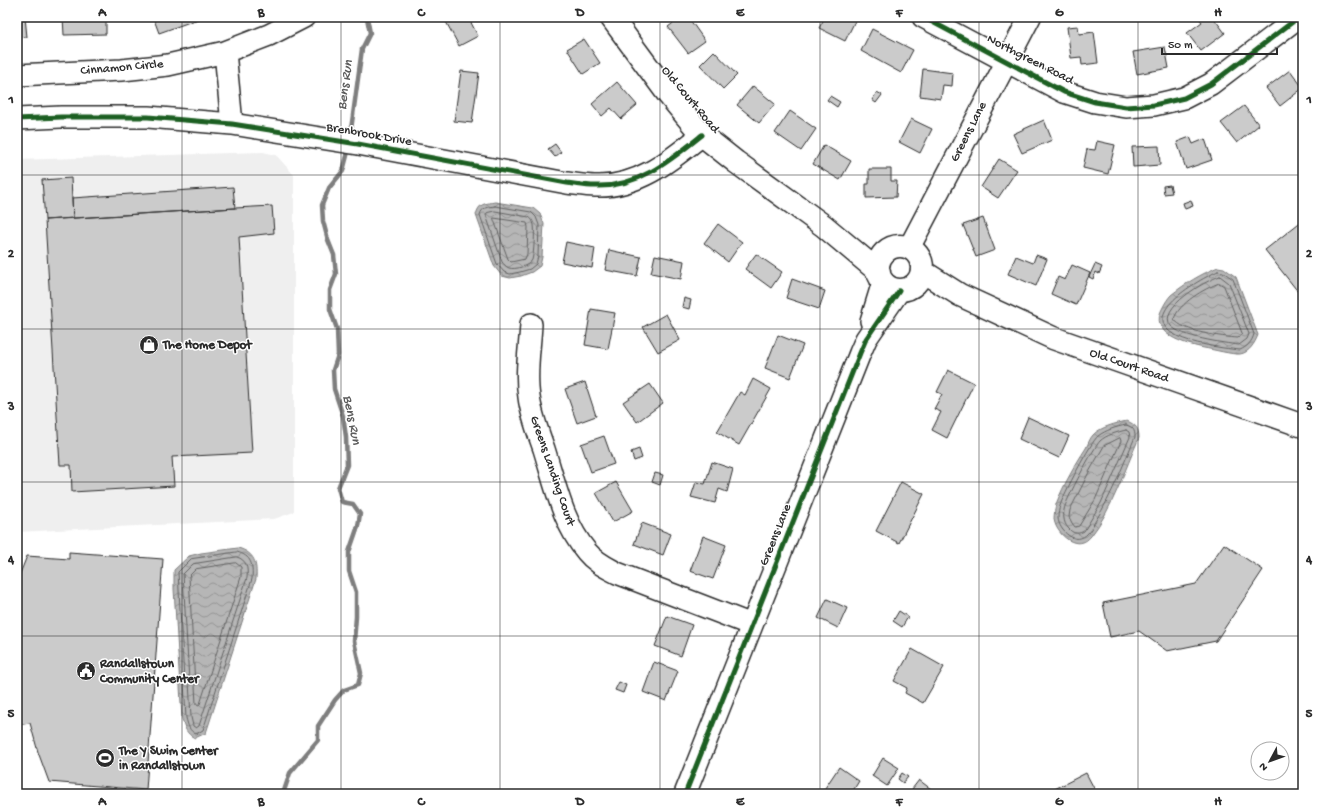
<svg xmlns="http://www.w3.org/2000/svg" width="1320" height="811" font-family="'Gochi Hand',sans-serif">
	<style>
		.built { fill: #efefef }
		.water { fill: url(#water-waves); stroke: #7e7e7e }
		.lines { fill: none; stroke-linecap: round; stroke-linejoin: round }
		.shore { stroke: #636363; stroke-width: 1 }
		.stream { stroke: #7e7e7e; stroke-width: 4.5 }
		.building { fill: #cbcbcb; stroke: #2b2b2b }
		.minor-casing { stroke: #2b2b2b; stroke-width: 24 }
		.major-casing { stroke: #2b2b2b; stroke-width: 25 }
		.minor { stroke: #fff; stroke-width: 21 }
		.major { stroke: #fff; stroke-width: 22 }
		.cycleway-casing { stroke: #fff; stroke-width: 8 }
		.cycleway { stroke: #1b5e20; stroke-width: 5 }
		.grid { fill: none; stroke: #2b2b2b; stroke-width: 1; stroke-opacity: 0.55 }
		.labels { text-anchor: middle; dominant-baseline: central; stroke-width: 3; stroke-linejoin: round; paint-order: stroke }
		.street-label { font-size: 13px; fill: #2b2b2b; stroke: #fff }
		.poi-label { font-size: 13px; font-weight: bold; fill: #2b2b2b; stroke: #fff; text-anchor: start }
		.water-label { font-size: 14px; font-style: italic; fill: #5c5c5c; stroke: #fff }
		.neatline { fill: none; stroke: #2b2b2b; stroke-width: 1.5 }
		.grid-label { font-size: 13px; text-anchor: middle; font-weight: bold; fill: #2b2b2b }
	</style>
	<defs>
		<pattern id="water-waves" width="16" height="10" patternUnits="userSpaceOnUse"><rect width="16" height="10" fill="#b6b6b6"/><path d="M0 5q4-4 8 0t8 0" fill="none" stroke="#949494"/></pattern>
	</defs>
	<rect width="100%" height="100%" fill="#fff"/>
	<filter id="ink" filterUnits="userSpaceOnUse"><feTurbulence type="fractalNoise" baseFrequency=".025" numOctaves="2"/><feDisplacementMap in="SourceGraphic" scale="8" xChannelSelector="R" yChannelSelector="G"/><feConvolveMatrix kernelMatrix="1 2 1 2 8 2 1 2 1" color-interpolation-filters="sRGB"/></filter>
	<g filter="url(#ink)">
		<path class="built" d="M263,152L276,155L294,175V512L274,519L17,532V160Z"/>
		<path class="water" d="M495,202L533,208L540,214L544,224L542,257L540,266L532,272L521,276L510,278L502,276L494,266L476,215C479,203 484,204 495,202Z
			M1218,267L1224,268L1236,277L1258,335C1255,343 1249,353 1240,354C1234,355 1211,349 1204,348C1185,344 1147,334 1163,307C1165,303 1168,298 1171,295C1186,283 1201,274 1218,267Z
			M1127,421C1136,425 1139,428 1139,438C1125,469 1112,510 1091,536C1078,553 1056,535 1054,519C1054,515 1055,508 1056,504C1064,484 1075,465 1086,448C1088,444 1090,438 1093,435C1100,427 1117,423 1127,421Z
			M238,548C255,553 257,563 256,579L206,733L195,738C186,734 185,728 182,719L174,589V570L189,556L201,553Z"/>
		<g class="lines">
			<path class="shore" d="M495,206L531,212L536,217L539,225L538,256L536,264L530,269L520,272L510,274L504,272L497,264L480,215C482,207 488,207 495,206Z
				M495,211L529,217C532,219 533,221 534,225C535,231 534,254 532,260C529,266 515,270 509,268C506,267 504,264 502,262L486,215L487,213Z
				M494,218L527,223L528,227L527,254L525,259L511,262L508,259L494,220Z
				M1218,271L1223,272L1233,279L1254,334C1252,342 1247,347 1240,350C1221,348 1183,343 1169,331C1144,309 1203,278 1218,271Z
				M1220,276L1229,283L1249,334L1247,339L1239,345C1223,343 1181,337 1171,326C1156,308 1207,280 1220,276Z
				M1219,283L1224,286L1242,333L1238,338C1223,337 1182,332 1174,319C1179,303 1204,289 1219,283Z
				M1126,425C1133,427 1135,430 1135,437C1123,465 1112,495 1096,520C1093,525 1091,530 1088,533C1076,547 1059,531 1058,518C1058,514 1059,509 1060,506C1063,495 1091,442 1098,436C1106,430 1116,427 1126,425Z
				M1126,430L1129,432L1130,437L1101,503L1084,531C1079,534 1074,534 1070,530C1064,525 1063,517 1064,510C1065,501 1094,447 1100,441C1106,435 1118,432 1126,430Z
				M1120,438L1121,441L1095,500L1079,526L1075,527L1072,523L1069,517L1070,510L1089,472L1104,446Z
				M237,552C252,556 253,565 252,579L203,730L196,734C189,731 188,725 186,718L178,572L191,559Z
				M237,557C247,560 248,568 247,578L199,726L196,728L193,726L191,717L183,574L193,564Z
				M236,563L241,567V577L200,704L198,705L196,704L189,576L196,569Z"/>
			<path class="stream" d="M350,137L362,49L370,33L367,18
				M283,794L290,773L318,740V726L335,700L344,690L358,685L361,673L354,641L356,617V592L349,571V552L358,526L360,514L353,504L342,502L338,488L347,465L346,437L343,416L334,389L333,370L338,355L337,329L330,309V290L336,274L334,255L328,240L323,221L322,205L329,188L343,171L349,148"/>
		</g>
		<path class="building" d="M17,17H25L27,37L17,38Z
			M63,17H106V34L64,35Z
			M153,17H204L159,33Z
			M451,17H468L478,36L459,46L445,20Z
			M681,17H688L705,41L688,53L668,27Z
			M825,17H851L856,19L845,41L819,28Z
			M1198,17H1213L1225,33L1201,51L1187,33L1202,22Z
			M1078,26L1079,34L1094,32L1098,63L1082,65L1081,57L1071,58L1067,27Z
			M872,29L913,50L901,73L861,51Z
			M584,39L600,63L583,74L567,49Z
			M1165,47L1169,68L1137,74L1133,52Z
			M714,51L737,75L723,89L700,65Z
			M923,69L953,73L952,86L943,85L941,99L920,96Z
			M1290,70L1303,88L1280,106L1266,88Z
			M461,71L479,73L472,123L454,121Z
			M617,82L637,105L621,119L611,108L602,116L592,104Z
			M753,86L775,104L759,123L737,105Z
			M877,92L882,95L876,103L872,100Z
			M830,96L840,102L837,107L827,100Z
			M1244,106L1259,125L1237,143L1221,123Z
			M790,111L816,129L801,151L775,133Z
			M911,119L932,129L920,153L899,142Z
			M1044,120L1052,140L1022,153L1013,134Z
			M1190,137L1193,144L1205,139L1212,160L1186,169L1177,142Z
			M1097,141L1115,145L1108,174L1083,168L1087,149L1095,150Z
			M555,144L561,152L555,157L548,149Z
			M824,145L851,161L840,180L813,164Z
			M1159,146L1160,165L1133,167L1132,147Z
			M999,159L1017,170L998,198L981,187Z
			M869,169H891V181H897L896,197L866,198V184H869Z
			M71,178L73,218L45,220L42,180Z
			M1170,185L1172,193L1164,194L1163,186Z
			M233,187L235,208L73,218L72,198Z
			M1191,200L1193,206L1185,209L1183,203Z
			M272,206L274,233L239,237L252,453L172,457L174,486L72,492L71,465H60L45,220L235,208Z
			M983,218L995,250L976,257L963,225Z
			M1303,220V298L1265,250Z
			M718,224L742,242L728,262L704,243Z
			M566,242L595,248L592,268L562,262Z
			M609,250L641,257L637,276L605,270Z
			M756,254L782,272L771,288L745,269Z
			M655,255L684,261L681,279L651,273Z
			M1036,255L1047,259L1036,286L1008,274L1016,256L1033,263Z
			M1095,264L1102,267L1099,274L1096,272L1093,279L1089,277Z
			M1072,265L1090,273L1076,305L1051,294L1058,277L1065,280Z
			M792,279L825,291L819,309L786,298Z
			M684,298L691,300L689,309L682,307Z
			M591,309L615,313L608,349L585,345Z
			M666,314L680,340L658,352L643,327Z
			M778,335L803,345L790,378L765,368Z
			M948,370L974,383L947,438L932,430L941,412L934,409L942,394L937,392Z
			M753,379L771,389L739,445L717,432L740,392L745,395Z
			M585,382L596,416L577,423L565,389Z
			M650,384L663,403L637,422L623,402Z
			M1028,417L1069,436L1059,458L1019,439Z
			M604,436L614,464L591,472L581,444Z
			M639,449L642,458L634,461L631,452Z
			M712,462L733,469L727,492L719,489L715,503L691,497L696,482L705,484Z
			M655,473L663,475L660,485L652,482Z
			M616,482L633,511L613,522L596,493Z
			M901,482L924,494L899,543L876,531Z
			M642,523L671,534L663,555L634,544Z
			M703,536L726,545L713,579L690,571Z
			M1224,544L1263,570L1216,641L1167,651L1139,631L1110,637L1103,603L1196,584Z
			M69,552L163,559L146,790L49,782L38,752L30,723L17,725V620L19,576L27,556L69,559Z
			M827,599L847,608L838,628L818,618Z
			M899,611L908,617L902,627L893,621Z
			M667,616L692,625L681,656L655,646Z
			M912,649L944,667L923,703L905,693L907,688L894,681Z
			M654,662L678,671L666,701L643,692Z
			M619,682L626,685L623,693L615,690Z
			M883,758L899,768L887,786L872,776Z
			M839,767L859,781L851,794H821Z
			M902,773L908,777L903,783L898,779Z
			M1086,773L1097,794H1045Z
			M919,780L931,789L927,794H919L912,789Z"/>
		<g class="lines">
			<g class="minor-casing">
				<path id="minor" d="M923,17L1064,92L1095,102L1126,107L1154,105L1184,98L1211,84L1299,17
					M225,52L232,124
					M17,75L122,70L168,65L225,52L269,35L304,17
					M17,119L61,117H148L232,124L358,144L567,183C576,184 586,186 595,186C638,188 671,160 702,135
					M909,248L1030,17
					M871,321L883,282
					M531,324C530,347 525,373 529,397C531,414 538,432 544,449C555,484 563,524 587,552C595,562 606,567 617,573L752,625
					M685,794L860,353L866,339L899,291"/>
			</g>
			<g class="major-casing">
				<path id="major" d="M611,17L668,94L702,135L736,162L824,226L879,272
					M878 268a22 22 0 1 1 44 0a22 22 0 1 1-44 0Z
					M922,271L960,295L1053,338L1303,426"/>
			</g>
			<use href="#minor" class="minor"/>
			<use href="#major" class="major"/>
			<g class="cycleway-casing">
				<path id="cycleway" d="M923,17L1064,92L1095,102L1126,107L1154,105L1184,98L1211,84L1299,17
					M17,119L61,117H148L232,124L358,144L567,183C576,184 586,186 595,186C638,188 671,160 702,135
					M685,794L860,353L866,339L899,291"/>
			</g>
			<use href="#cycleway" class="cycleway"/>
		</g>
	</g>
	<path class="grid" d="M182,17V794M341,17V794M500,17V794M660,17V794M820,17V794M979,17V794M1138,17V794M17,175H1303M17,329H1303M17,482H1303M17,636H1303"/>
	<defs>
		<g id="shop-disc" transform="scale(1)"><circle r="9.5" fill="#2b2b2b" stroke="#fff"/><path d="M-5-2.5h2.3a2.7 3.5 0 0 1 5.4 0H5L5.5 6h-11ZM-1.5-2.5h3a1.5 2.3 0 0 0-3 0Z" fill="#fff"/></g>
		<g id="civic-disc" transform="scale(1)"><circle r="9.5" fill="#2b2b2b" stroke="#fff"/><path d="M-.6-6.5H3V-4.5H.6V-3L4-1V1h2V6H-6V1h2V-1L-.6-3ZM-1.2 2.5V6h2.4V2.5Z" fill="#fff"/></g>
		<g id="stadium-disc" transform="scale(1)"><circle r="9.5" fill="#2b2b2b" stroke="#fff"/><path d="M0-5a6.5 5 0 1 0 0 10a6.5 5 0 1 0 0-10ZM-3.5-1.8h7v3.6h-7Z" fill="#fff"/></g>
	</defs>
	<g fill-rule="evenodd">
		<use href="#shop-disc" x="149" y="345"/>
		<use href="#civic-disc" x="86" y="671"/>
		<use href="#stadium-disc" x="105" y="758"/>
	</g>
	<g class="labels">
		<g class="street-label">
			<text transform="translate(1030 60) rotate(27)">Northgreen Road</text>
			<text transform="translate(122 68) rotate(-5)">Cinnamon Circle</text>
			<text transform="translate(690 100) rotate(50)">Old Court Road</text>
			<text transform="translate(969 132) rotate(-63)">Greens Lane</text>
			<text transform="translate(369 135) rotate(10)">Brenbrook Drive</text>
			<text transform="translate(1129 366) rotate(19)">Old Court Road</text>
			<text transform="translate(552 471) rotate(71)">Greens Landing Court</text>
			<text transform="translate(776 535) rotate(-68)">Greens Lane</text>
		</g>
		<g class="poi-label">
			<text x="163" y="345">The Home Depot</text>
			<text x="100" y="664">Randallstown<tspan x="100" dy="15">Community Center</tspan></text>
			<text x="119" y="751">The Y Swim Center<tspan x="119" dy="15">in Randallstown</tspan></text>
		</g>
		<g class="water-label">
			<text transform="translate(346 85) rotate(-82)">Bens Run</text>
			<text transform="translate(351 420) rotate(79)">Bens Run</text>
		</g>
	</g>
	<rect width="1320" height="811" fill="none" stroke="#fff" stroke-width="44"/>
	<g transform="translate(1270 761) rotate(229)"><circle r="19" fill="#ffffff" stroke="#aaaaaa"/>
	<path d="M0-3L7 15L0 10L-7 15Z" fill="#2b2b2b"/>
	<text y="-6" font-size="11" font-weight="bold" text-anchor="middle" fill="#2b2b2b">N</text>
	</g>
	<path d="M1162 48v6h115v-6" fill="none" stroke="#2b2b2b" stroke-width="2"/>
	<text x="1168" y="48" font-size="12" fill="#2b2b2b" stroke="#ffffff" stroke-width="3" paint-order="stroke">50 m</text>
	<rect x="22" y="22" width="1276" height="767" class="neatline"/>
	<g class="grid-label">
		<text x="102" y="16">A</text>
		<text x="261" y="16">B</text>
		<text x="421" y="16">C</text>
		<text x="580" y="16">D</text>
		<text x="740" y="16">E</text>
		<text x="899" y="16">F</text>
		<text x="1059" y="16">G</text>
		<text x="1218" y="16">H</text>
		<text x="11" y="103">1</text>
		<text x="1309" y="103">1</text>
		<text x="11" y="257">2</text>
		<text x="1309" y="257">2</text>
		<text x="11" y="410">3</text>
		<text x="1309" y="410">3</text>
		<text x="11" y="563">4</text>
		<text x="1309" y="563">4</text>
		<text x="11" y="717">5</text>
		<text x="1309" y="717">5</text>
		<text x="102" y="805">A</text>
		<text x="261" y="805">B</text>
		<text x="421" y="805">C</text>
		<text x="580" y="805">D</text>
		<text x="740" y="805">E</text>
		<text x="899" y="805">F</text>
		<text x="1059" y="805">G</text>
		<text x="1218" y="805">H</text>
	</g>
</svg>
